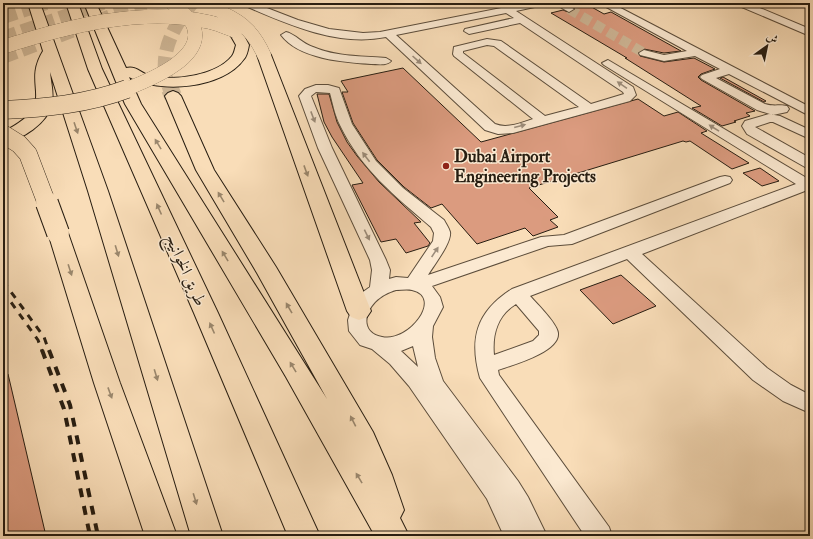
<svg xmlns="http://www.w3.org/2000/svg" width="813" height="539" font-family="'IM FELL Double Pica',Amiri,serif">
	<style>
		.building { fill: #db9b7f; stroke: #271d11 }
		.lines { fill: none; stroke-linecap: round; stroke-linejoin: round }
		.minor-tunnel { stroke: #cfb797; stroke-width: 10; stroke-dasharray: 10 5; stroke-linecap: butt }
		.major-tunnel-far1 { stroke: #cfb797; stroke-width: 14; stroke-dasharray: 14 6; stroke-linecap: butt }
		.major-tunnel { stroke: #cfb797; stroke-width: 18; stroke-dasharray: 18 8; stroke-linecap: butt }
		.highway-tunnel { stroke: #cfb797; stroke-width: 14; stroke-dasharray: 14 6; stroke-linecap: butt }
		.minor-casing { stroke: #5c4d3b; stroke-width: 2 }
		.major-casing { stroke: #271d11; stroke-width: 2 }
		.highway-casing { stroke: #271d11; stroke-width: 2 }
		.minor { fill: #fbe9d1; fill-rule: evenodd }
		.major { fill: #f9ddb8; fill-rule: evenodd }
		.highway { fill: #f9ddb8; fill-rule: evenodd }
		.rail-far1 { stroke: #271d11; stroke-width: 3; stroke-dasharray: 7 7; stroke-linecap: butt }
		.rail { stroke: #271d11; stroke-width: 4; stroke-dasharray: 9 9; stroke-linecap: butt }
		.major-bridge-casing { stroke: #271d11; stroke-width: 14; stroke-linecap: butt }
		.highway-bridge-far2-casing { stroke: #271d11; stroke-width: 14; stroke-linecap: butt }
		.highway-bridge-far1-casing { stroke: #271d11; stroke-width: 19; stroke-linecap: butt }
		.highway-bridge-casing { stroke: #271d11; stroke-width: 24; stroke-linecap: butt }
		.major-bridge { stroke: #f9ddb8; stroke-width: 14 }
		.highway-bridge-far2 { stroke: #f9ddb8; stroke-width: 14 }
		.highway-bridge-far1 { stroke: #f9ddb8; stroke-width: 18 }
		.highway-bridge { stroke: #f9ddb8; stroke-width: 22 }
		.oneway { fill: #9c8d7b }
		.oneway2 { fill: #9a876d }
		.poi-dot { fill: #8f2418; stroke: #fbe9d1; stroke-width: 1.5 }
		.labels { text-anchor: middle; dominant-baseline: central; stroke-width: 3; stroke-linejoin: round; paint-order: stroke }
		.poi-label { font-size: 17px; font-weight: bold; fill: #271d11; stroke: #fbe9d1; text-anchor: start }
		.street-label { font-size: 17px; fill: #271d11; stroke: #fbe9d1 }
	</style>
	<rect width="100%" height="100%" fill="#f9ddb8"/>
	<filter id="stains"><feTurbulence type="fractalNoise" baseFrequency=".005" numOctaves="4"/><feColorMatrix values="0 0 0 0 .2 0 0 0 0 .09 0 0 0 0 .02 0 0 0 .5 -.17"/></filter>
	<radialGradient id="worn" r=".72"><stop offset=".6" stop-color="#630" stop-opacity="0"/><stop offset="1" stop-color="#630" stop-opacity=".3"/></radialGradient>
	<path class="building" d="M588,5L604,14L611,12L681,51L664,53L644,49L638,53L640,56L664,62L694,58L715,69L701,74L698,77L701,80L755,111L746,113L750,116L734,121L736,122L722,126L692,108L701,106L625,58H627L551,13L563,10L570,13L575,10V8Z
		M403,68L481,142L638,99L664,116L678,112L707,131L701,133L749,163L732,169L690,141L686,142L683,141L529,188L558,217L550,220L558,227L533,236L525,228L477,244L442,204L431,208L404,187L377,160L353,123L342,92H348L341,81Z
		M723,77L766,101L764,102L720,78Z
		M317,94H329L337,122L347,142L357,156L379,182L421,222L414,223L430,243L428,246L406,253L396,239L381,242L352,185L363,183L332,137L324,122Z
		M760,168L779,181L762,186L743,173Z
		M621,275L656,306L613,324L580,290Z
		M3,374H8L46,536H3Z"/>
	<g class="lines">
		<path class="minor-tunnel" d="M569,9L644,53"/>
		<path class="major-tunnel-far1" d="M3,17L46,3
			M3,38L103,3
			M170,90C156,58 172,28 192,3"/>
		<path class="major-tunnel" d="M170,89L173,96"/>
		<path class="highway-tunnel" d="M3,57L145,3"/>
		<g class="minor-casing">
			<path id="minor" d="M241,3H254L298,20L329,29L363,33L380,32L527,3H546L544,5L516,11L633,87L636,95L630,101L513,133L498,134L485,130L386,37C337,47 287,24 243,5ZM506,13L514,18L465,29L464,31L469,34L520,23L623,92L624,94L591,104L501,41L487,39L454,47L453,54L454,56L533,119C521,123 507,129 495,124L396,35ZM487,45L494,46L579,107L545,116L463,53V51Z
				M553,3H565L574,9L569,12Z
				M599,3H611L810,107V116L729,74L716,78L765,104C775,107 779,104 787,106L789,109L787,112L773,115L757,110L702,79L700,77L702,75L720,69L695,56L664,61L640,55L639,53L644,50L664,55L687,51Z
				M735,3H748L810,29V36L737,5Z
				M286,32C295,34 303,44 313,47C336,57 362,56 386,58L391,61C387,66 377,64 371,64C343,62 299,59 281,35Z
				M608,60L810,180V189L642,254L767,368L791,385L810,395V413L783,401L753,380L627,259L530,296C537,304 557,323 558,333C560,352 512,365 498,370L499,375L609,527L612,536H585L480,378C469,339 476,312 512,289L796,184L604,65L602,63ZM516,304L539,331V335L533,341L494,355C492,334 498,315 516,304Z
				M316,85H328L339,88L352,124L376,161L403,188L444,220C446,224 449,228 450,232C452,242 434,265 428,275L541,237L564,235L720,177L725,176L730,177L732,180L730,183L572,244L548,246L432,286L440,297L443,307L433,326L432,337L435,358L443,381L518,481L528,497L547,536H504L487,499L409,386L390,364L372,349L360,345L349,331L348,320L352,308L363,292L370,287L372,270L370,260L318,148L299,96L305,89ZM316,92L330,93C333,104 335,115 340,125C361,169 395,196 431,227L434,233L433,241L408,278L396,277L389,279L390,270L386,260L332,148L311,96ZM396,290C401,290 407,289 412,290C444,297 409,343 382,337C362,333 363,315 375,302C381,296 389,292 396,290ZM413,346L418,367L401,351Z
				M769,114L780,116L810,130V139L773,122H770L755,127L810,158V168L805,167L747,134L742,126L745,121Z"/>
		</g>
		<g class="major-casing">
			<path id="major" d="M84,3H96L126,68C136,65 142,74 151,76C174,81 216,76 232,56C234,54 235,48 236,45L228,31L230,28H240L249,45C248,50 247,56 244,59C223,89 159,94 129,77L141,104L327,399L257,273L196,170L165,96L168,93L173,91L178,93L181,96L214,170L276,267L373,432L392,475L404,510L400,518L409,536H375L286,377L125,104Z
				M264,51L269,52L271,55L371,311L367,317L359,320L351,317L347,311L257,55L259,52Z"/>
		</g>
		<g class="highway-casing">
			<path id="highway" d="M28,3H40L108,191L223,536H191L88,191L50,72C51,83 54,93 52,104C47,124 22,139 3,144V132C61,103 20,88 43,51Z
				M66,3H78L102,69L218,313L320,536H288L194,313L88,69Z
				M58,226L65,228L68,233L120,383L177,536H145L94,383L48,233L51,228Z"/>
		</g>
		<use href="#minor" class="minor"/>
		<use href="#major" class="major"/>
		<use href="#highway" class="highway"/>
		<path class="rail-far1" d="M3,281L44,337L49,351
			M3,291L38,340L42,351"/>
		<path class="rail" d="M42,350L64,409L90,536
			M49,350L70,405L98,536"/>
		<g class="major-bridge-casing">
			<path id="major-bridge" d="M224,14C244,23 255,35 264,55
				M3,47C68,26 141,7 209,22C218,24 227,28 235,31"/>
		</g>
		<g class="highway-bridge-far2-casing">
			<path id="highway-bridge-far2" d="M124,90C147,81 210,57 192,23C187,15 179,9 172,3"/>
		</g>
		<g class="highway-bridge-far1-casing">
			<path id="highway-bridge-far1" d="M3,110C45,108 87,104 127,89
				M3,134L19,144L28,154L47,204"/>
		</g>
		<g class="highway-bridge-casing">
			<path id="highway-bridge" d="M47,203L58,233"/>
		</g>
		<use href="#major-bridge" class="major-bridge"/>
		<use href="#highway-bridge-far2" class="highway-bridge-far2"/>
		<use href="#highway-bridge-far1" class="highway-bridge-far1"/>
		<use href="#highway-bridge" class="highway-bridge"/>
	</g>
	<defs><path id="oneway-solid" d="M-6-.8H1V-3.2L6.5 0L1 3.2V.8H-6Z"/></defs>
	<g class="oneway">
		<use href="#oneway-solid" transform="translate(417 60) rotate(42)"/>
		<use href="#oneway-solid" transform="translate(622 85) rotate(-146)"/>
		<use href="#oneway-solid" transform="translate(313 117) rotate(69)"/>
		<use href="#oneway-solid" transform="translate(520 126) rotate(-15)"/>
		<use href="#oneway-solid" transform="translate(714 128) rotate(-148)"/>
		<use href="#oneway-solid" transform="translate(366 157) rotate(-127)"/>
		<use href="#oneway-solid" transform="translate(367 235) rotate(64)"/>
		<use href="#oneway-solid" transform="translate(435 252) rotate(-56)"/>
	</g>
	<g class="oneway2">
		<use href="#oneway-solid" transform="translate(76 128) rotate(71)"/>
		<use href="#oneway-solid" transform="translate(158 144) rotate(-121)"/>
		<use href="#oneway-solid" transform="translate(306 171) rotate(70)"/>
		<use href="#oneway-solid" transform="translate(221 197) rotate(-121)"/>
		<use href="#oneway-solid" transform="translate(159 209) rotate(-114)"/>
		<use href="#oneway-solid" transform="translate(117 251) rotate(73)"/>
		<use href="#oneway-solid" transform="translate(225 256) rotate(-121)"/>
		<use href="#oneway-solid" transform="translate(70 270) rotate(72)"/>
		<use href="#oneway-solid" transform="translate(289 308) rotate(-120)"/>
		<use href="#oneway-solid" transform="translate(212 328) rotate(-114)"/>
		<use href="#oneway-solid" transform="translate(293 367) rotate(-121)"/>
		<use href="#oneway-solid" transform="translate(156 375) rotate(73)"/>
		<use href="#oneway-solid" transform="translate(110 393) rotate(70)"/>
		<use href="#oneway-solid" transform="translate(353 421) rotate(-117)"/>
		<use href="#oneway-solid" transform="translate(359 478) rotate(-121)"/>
		<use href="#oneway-solid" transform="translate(195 499) rotate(73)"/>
	</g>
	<circle class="poi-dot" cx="446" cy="166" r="4"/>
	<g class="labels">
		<g class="poi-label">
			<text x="454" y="156">Dubai Airport<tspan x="454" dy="20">Engineering Projects</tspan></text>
		</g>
		<g class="street-label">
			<text transform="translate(186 270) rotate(66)">طريق الخوانيج</text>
		</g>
	</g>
	<rect width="813" height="539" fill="none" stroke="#f9ddb8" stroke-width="16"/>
	<rect x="4" y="4" width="805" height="531" fill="none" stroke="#271d11" stroke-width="2"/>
	<rect x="8" y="8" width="797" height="523" fill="none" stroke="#271d11"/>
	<g transform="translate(767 46) rotate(33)" stroke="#fbe9d1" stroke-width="3" paint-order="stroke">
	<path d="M0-3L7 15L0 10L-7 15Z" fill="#271d11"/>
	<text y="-6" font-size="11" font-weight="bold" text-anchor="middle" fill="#271d11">ش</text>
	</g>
	<rect width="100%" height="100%" filter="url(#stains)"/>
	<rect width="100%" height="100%" fill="url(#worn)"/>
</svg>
